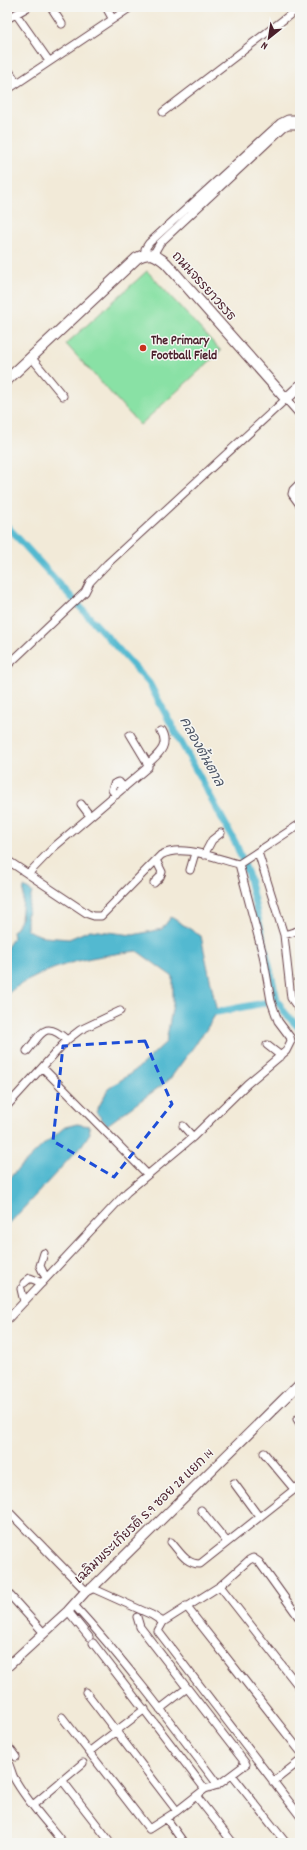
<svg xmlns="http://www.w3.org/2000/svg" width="307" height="1850" font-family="Dekko,'Playpen Sans Thai',sans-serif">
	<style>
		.green { fill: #89e1a5; stroke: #6a8068 }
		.water { fill: #52b9d0; stroke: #4e6c7e }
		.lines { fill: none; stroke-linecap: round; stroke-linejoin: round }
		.canal { stroke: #52b9d0; stroke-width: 7 }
		.minor-casing { stroke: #633d45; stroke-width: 9 }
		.tertiary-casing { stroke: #633d45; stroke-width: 11 }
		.secondary-casing { stroke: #633d45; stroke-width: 12 }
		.minor { stroke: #fff; stroke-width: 7 }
		.tertiary { stroke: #fff; stroke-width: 9 }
		.secondary { stroke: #fff; stroke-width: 10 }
		.marked { fill: none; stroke: #1d4ed8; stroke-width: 3; stroke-dasharray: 8 5; stroke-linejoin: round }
		.poi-dot { fill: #c8321e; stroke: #f6f6f2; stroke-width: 1.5 }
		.labels { text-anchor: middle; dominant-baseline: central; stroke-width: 3; stroke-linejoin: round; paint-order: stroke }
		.street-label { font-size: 13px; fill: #4a1f2b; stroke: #f6f6f2 }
		.poi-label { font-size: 13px; font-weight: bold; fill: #4a1f2b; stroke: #f6f6f2; text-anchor: start }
		.water-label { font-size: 14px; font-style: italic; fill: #4d5565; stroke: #f6f6f2 }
	</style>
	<rect width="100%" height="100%" fill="#f6f6f2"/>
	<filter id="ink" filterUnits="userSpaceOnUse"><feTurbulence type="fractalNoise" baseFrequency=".025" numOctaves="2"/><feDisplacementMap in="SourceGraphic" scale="8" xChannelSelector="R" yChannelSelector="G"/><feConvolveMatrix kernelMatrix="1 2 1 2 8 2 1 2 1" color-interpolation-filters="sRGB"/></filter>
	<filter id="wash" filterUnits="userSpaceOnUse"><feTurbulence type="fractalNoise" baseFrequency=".012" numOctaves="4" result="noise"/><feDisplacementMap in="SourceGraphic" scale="16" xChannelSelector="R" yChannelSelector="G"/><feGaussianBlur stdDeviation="0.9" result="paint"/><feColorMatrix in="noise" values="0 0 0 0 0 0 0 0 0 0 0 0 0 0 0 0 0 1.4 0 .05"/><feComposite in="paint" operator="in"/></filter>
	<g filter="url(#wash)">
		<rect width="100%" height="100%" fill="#f2ead8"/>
		<path class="green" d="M147,271L221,351L140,425L66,344Z"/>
		<path class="water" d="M24,887L32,892L27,915V930L44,937L69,939L90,930L133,935L162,929L171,917L201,936L217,1012L206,1030L169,1080L107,1125L96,1112L108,1089L137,1069L166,1042L173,1004V977L137,951C99,956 68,960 33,978C23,983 14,987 7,995V947L14,937L13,932L21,920Z
			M77,1124L89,1126L90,1133L82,1145L7,1226V1180L43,1145L65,1127Z"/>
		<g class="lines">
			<path class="canal" d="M7,526L149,683L236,844L248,874L277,1000L285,1013L300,1029
				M217,1012L264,1003"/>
		</g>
	</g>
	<g filter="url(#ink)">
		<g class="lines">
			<g class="minor-casing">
				<path id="minor" d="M51,7L62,24
					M106,7L112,18
					M16,14L49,61
					M7,19L28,7
					M7,68L17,83
					M7,90L131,7
					M163,112L300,7
					M145,253V249L149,243L280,123L288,119H300
					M153,255L160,243L284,127L288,125H300
					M31,357L63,396
					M300,483L293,490L292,494L300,505
					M7,666L85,592L90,582L107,564L286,399L300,415
					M148,764C158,754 170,746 161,731
					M116,795L112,790L114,784L119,782L124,788
					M81,804L90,816
					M258,852L284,935L291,998L300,1011
					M204,855L212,840L221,833
					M7,860L88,914L94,916H101L161,855C182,843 217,859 239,864L300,824
					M190,870L195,853
					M28,874L54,847L148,767L145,759L130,734
					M154,883L160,877L162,872L156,860
					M284,935L300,930
					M267,1045L281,1056
					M27,1051C42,1033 45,1020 67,1040
					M43,1068L147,1174
					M7,1106L67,1040L80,1030L120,1011
					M183,1126L193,1137
					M44,1253L40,1266L46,1278
					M24,1283L30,1278L42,1283
					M21,1289L24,1302
					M7,1320L127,1192L193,1137L247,1084L286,1051L291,1041L290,1037L278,1021L271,1001L263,955L239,864
					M297,1419L300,1424
					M264,1453L294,1489
					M234,1483L259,1517
					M7,1510L86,1591
					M201,1510L227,1542
					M171,1542C180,1552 186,1564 200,1564L300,1485
					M220,1586L300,1688
					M92,1588L152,1615L163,1622
					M7,1592L44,1633
					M74,1605C126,1662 172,1724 218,1785
					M186,1606L300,1751
					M68,1611L89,1637
					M300,1619L259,1562L253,1558L249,1560L220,1586L163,1622L158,1631L300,1816
					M93,1643L205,1789
					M86,1692L177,1811
					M160,1709L187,1688
					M62,1717L149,1829L177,1811L205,1789L218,1785L246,1764L140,1627L137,1617
					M7,1745L16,1757
					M90,1751L145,1709
					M7,1761C11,1767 11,1772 14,1778C27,1802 47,1822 63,1843
					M232,1775L286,1843
					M62,1780L111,1843
					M273,1782L300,1761
					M197,1797L233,1843
					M33,1805L83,1763
					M166,1818L184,1843"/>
			</g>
			<g class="tertiary-casing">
				<path id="tertiary" d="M7,1667L68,1611L86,1591L92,1588L300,1383"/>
			</g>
			<g class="secondary-casing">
				<path id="secondary" d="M7,380L137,258C150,251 155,254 166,263L286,399L300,386"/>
			</g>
			<use href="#minor" class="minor"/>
			<use href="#tertiary" class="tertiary"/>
			<use href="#secondary" class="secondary"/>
		</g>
	</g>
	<path class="marked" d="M145,1041L172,1104L114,1177L53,1141L63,1046Z"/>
	<circle class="poi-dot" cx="143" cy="348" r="4"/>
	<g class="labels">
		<g class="street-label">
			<text transform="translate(203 287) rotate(48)">ถนนจรรยาวรรธ</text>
			<text transform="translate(145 1517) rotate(-44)">เฉลิมพระเกียรติ ร.9 ซอย 28 แยก 14</text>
		</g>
		<g class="poi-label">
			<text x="151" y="341">The Primary<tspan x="151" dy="15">Football Field</tspan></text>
		</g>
		<g class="water-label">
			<text transform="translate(201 752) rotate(61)">คลองต้นตาล</text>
		</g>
	</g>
	<rect width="307" height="1850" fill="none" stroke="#f6f6f2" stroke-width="24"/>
	<g transform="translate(269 38) rotate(210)" stroke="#f6f6f2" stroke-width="3" paint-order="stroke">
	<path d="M0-3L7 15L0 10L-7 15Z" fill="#4a1f2b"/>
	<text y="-6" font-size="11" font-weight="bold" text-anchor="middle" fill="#4a1f2b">N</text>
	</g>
</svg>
